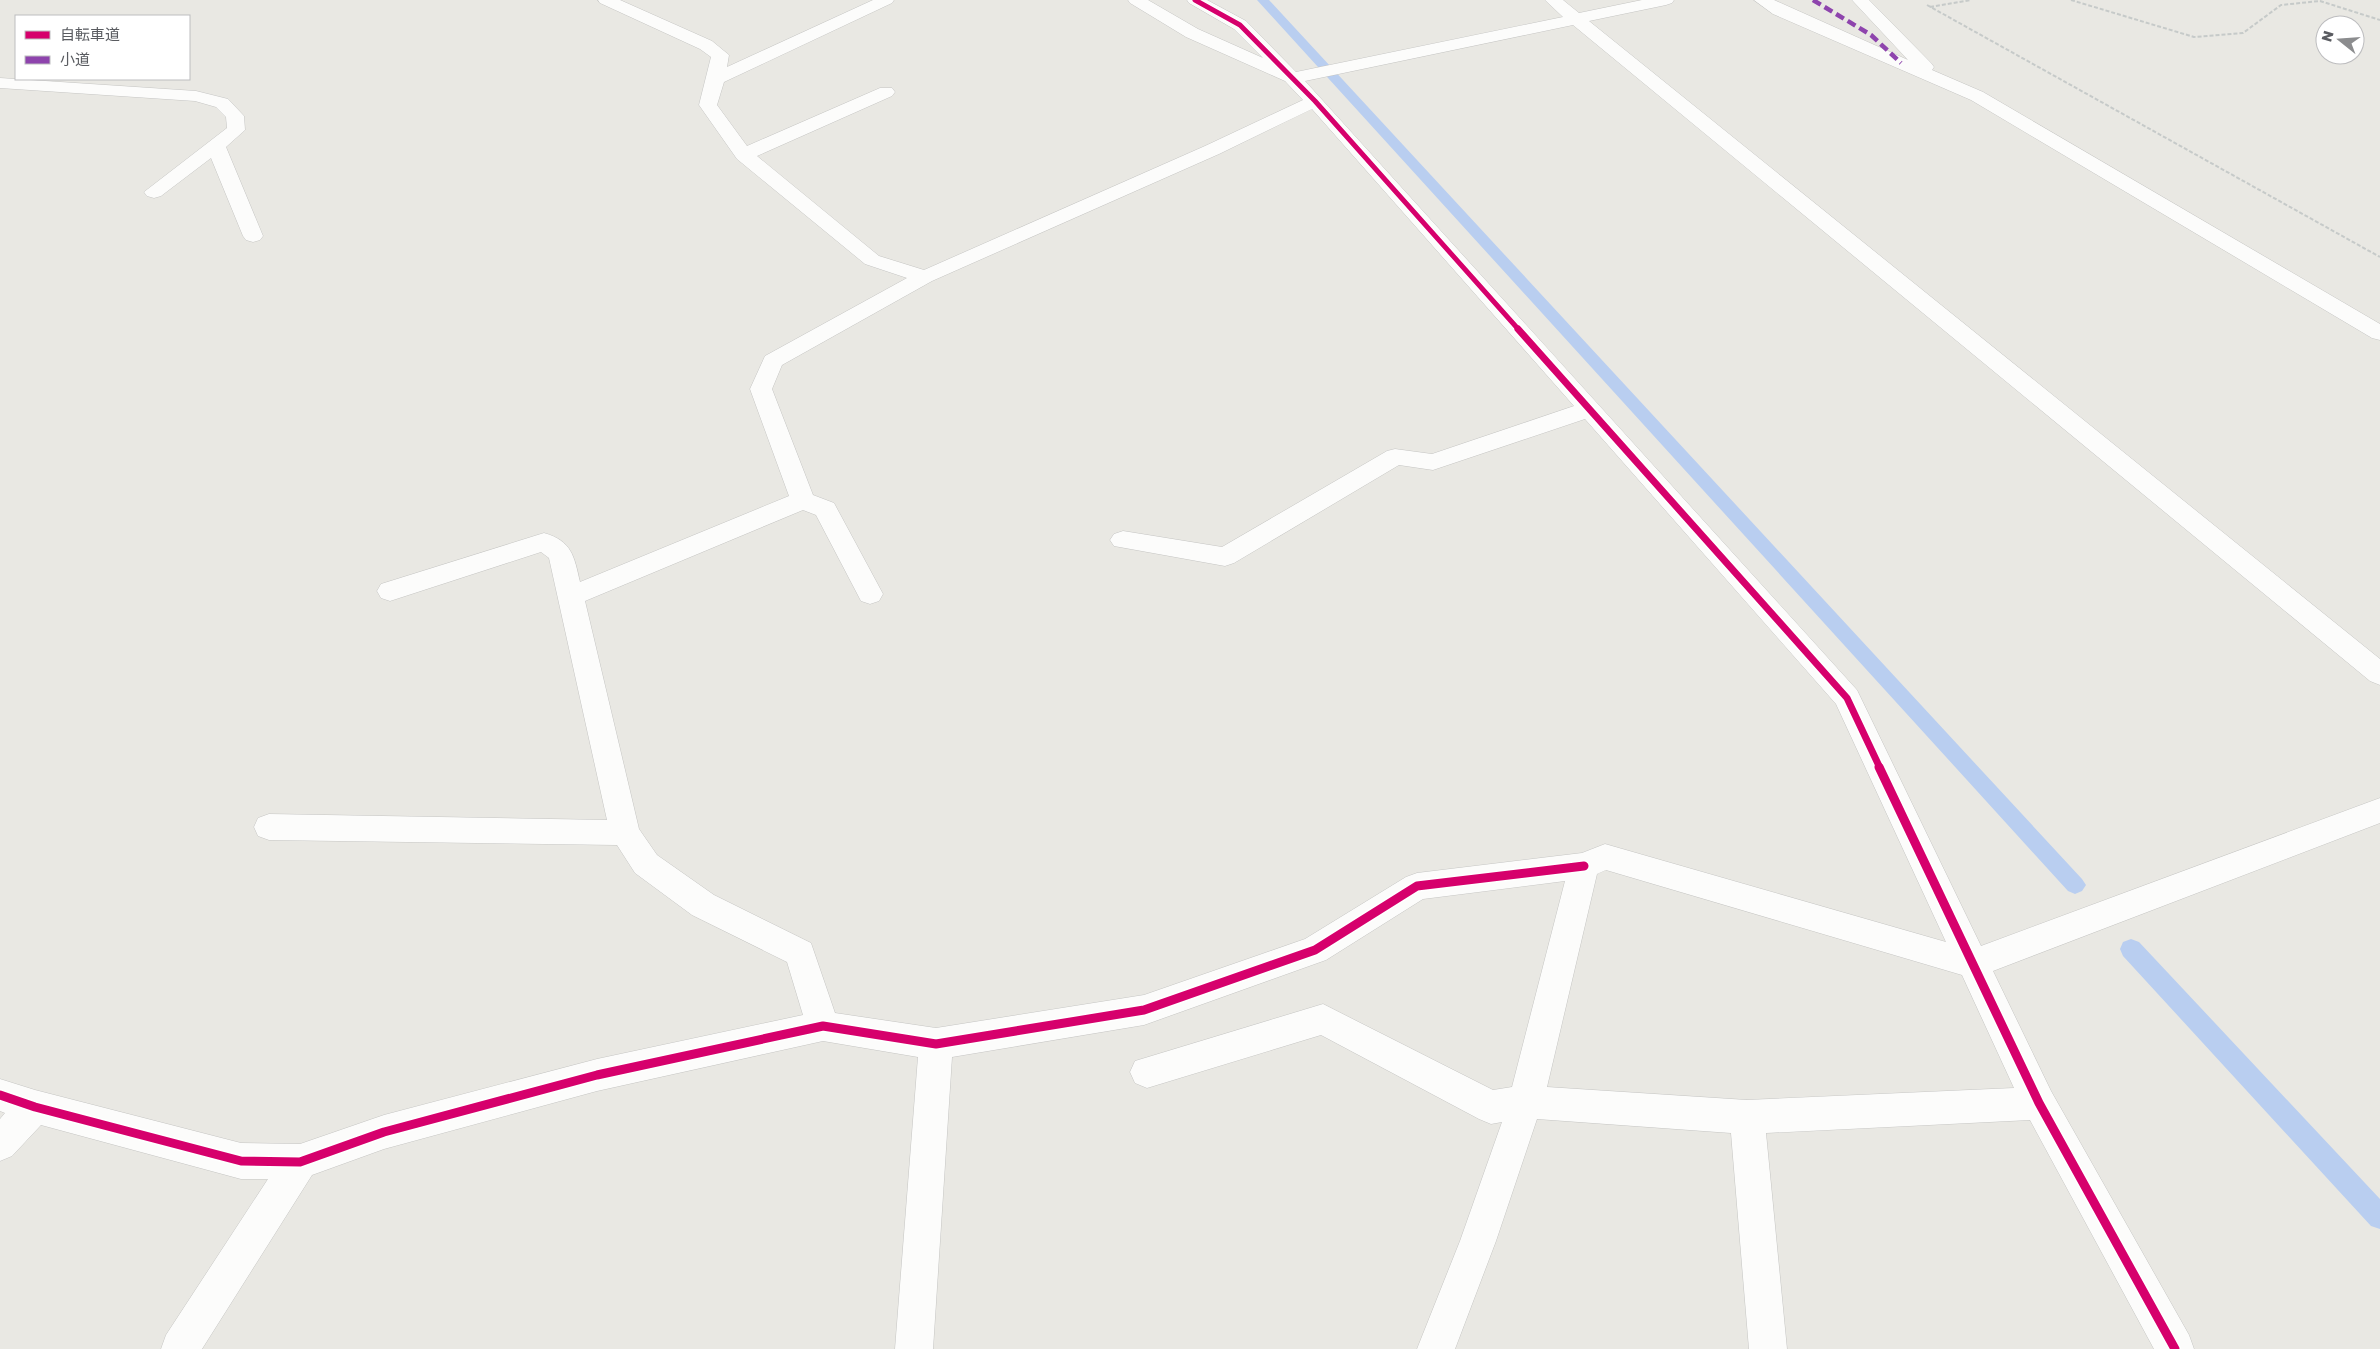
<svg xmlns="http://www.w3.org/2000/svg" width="2380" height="1349" font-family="'Golos Text','Noto Sans JP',sans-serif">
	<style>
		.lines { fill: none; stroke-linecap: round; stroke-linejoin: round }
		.stream { fill: #b9cef0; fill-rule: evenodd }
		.minor-casing { stroke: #c5c5c3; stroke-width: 1 }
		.path { stroke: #c6cac9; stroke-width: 2; stroke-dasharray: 4 2; stroke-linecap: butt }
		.minor { fill: #fcfcfb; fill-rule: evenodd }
		.quiet { stroke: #8e44ad; stroke-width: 4.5; stroke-dasharray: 9 4.5; stroke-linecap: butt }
		.cycleway-far2-casing { stroke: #fff; stroke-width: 7 }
		.cycleway-far1-casing { stroke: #fff; stroke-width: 10 }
		.cycleway-casing { stroke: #fff; stroke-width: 12 }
		.cycleway-far2 { stroke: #d6006c; stroke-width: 5 }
		.cycleway-far1 { stroke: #d6006c; stroke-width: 7 }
		.cycleway { stroke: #d6006c; stroke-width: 9 }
	</style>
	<rect width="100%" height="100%" fill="#e9e8e3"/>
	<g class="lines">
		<path class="stream" d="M1257,0H1269L2082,879L2086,885L2082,891L2075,894L2068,891Z
			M2131,939L2139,942L2380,1199V1229L2371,1226L2123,956L2120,949L2123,942Z"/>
		<g class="minor-casing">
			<path id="minor" d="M598,0H620L712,41L729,55L727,67L873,0H894L892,3L724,82L717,105L747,146L880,88H892L895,92L892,96L757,156L879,256L924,270L1205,146L1303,100L1285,81L1186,37L1130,3L1128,0H1148L1198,29L1263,58L1234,29L1189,3L1187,0H1207L1246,21L1296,72L1563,17L1545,0H1563L1579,13L1642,0H1674L1672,3L1666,5L1589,21L2380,659V685L2370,681L1573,25L1305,81L1857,690L1981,946L2380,798V823L1993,971L2051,1091L2189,1335L2194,1349H2154L2030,1120L1766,1133L1787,1349H1749L1731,1133L1537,1119L1496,1241L1455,1349H1417L1460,1241L1502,1122L1491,1124L1479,1119L1321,1035L1147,1088L1135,1083L1130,1072L1135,1061L1323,1004L1493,1090L1512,1087L1565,881L1423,899L1326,960L1144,1025L952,1057L933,1349H895L918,1057L823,1041L597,1091L384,1149L312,1175L202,1349H161L166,1335L268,1179H241L41,1125L12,1156L0,1161V1119L5,1113L0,1111V1079L35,1090L241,1143L300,1144L384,1115L597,1059L803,1015L787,962L692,915L635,873L617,845L269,840L258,836L254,827L258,818L269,814L607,820L549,558L541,552L390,601L381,598L377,591L381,584L544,533C572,541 574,556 580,582L789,496L750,389L765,356L907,278L865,264L737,159L699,105L711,57L700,49L600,3ZM1312,109L1574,406L1432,454L1395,449L1387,451L1222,547L1123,531L1114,534L1110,540L1114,546L1225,566L1234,563L1399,465L1433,470L1585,419L1836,704L1946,942L1605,844L1582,853L1417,873L1406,877L1305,939L1144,995L936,1028L835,1013L811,943L714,895L657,855L639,829L585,601L803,510L816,515L861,601L870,604L879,601L883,594L834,503L813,495L772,389L782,365L932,281L1219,154ZM1606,870L1962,975L2014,1088L1747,1100L1547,1087L1597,874Z
				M1754,0H1774L1908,60L1852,0H1869L1931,63L1934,67L1932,70L1983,92L2380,324V340L2372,338L1971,100L1773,14Z
				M0,78L196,91L228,99L244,116L245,130L226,147L263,236L260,240L253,242L246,240L243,236L211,158L161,196L154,198L147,196L144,192L227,128L226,117L216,107L195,101L0,88Z"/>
		</g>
		<path class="path" d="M2071,0L2194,37L2243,33L2281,5L2320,1L2380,20
			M1927,5L2380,257
			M1930,7L1971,0"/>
		<use href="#minor" class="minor"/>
		<path class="quiet" d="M1813,0L1871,35L1901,63"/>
		<g class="cycleway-far2-casing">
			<path id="cycleway-far2" d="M1195,0L1240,25L1315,101L1519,330"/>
		</g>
		<g class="cycleway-far1-casing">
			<path id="cycleway-far1" d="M1518,329L1847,698L1880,768"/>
		</g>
		<g class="cycleway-casing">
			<path id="cycleway" d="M1879,767L2039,1103L2175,1349
				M0,1095L35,1107L241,1161L300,1162L384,1132L597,1075L823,1026L936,1044L1144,1010L1315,950L1417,886L1584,866"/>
		</g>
		<use href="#cycleway-far2" class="cycleway-far2"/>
		<use href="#cycleway-far1" class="cycleway-far1"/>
		<use href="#cycleway" class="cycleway"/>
	</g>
	<rect x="15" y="15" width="175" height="65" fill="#ffffff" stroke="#bdbdbf"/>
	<rect x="25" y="31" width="25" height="8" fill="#d6006c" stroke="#bdbdbf"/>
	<text x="60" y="40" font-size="15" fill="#595b60">自転車道</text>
	<rect x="25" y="56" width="25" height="8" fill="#8e44ad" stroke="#bdbdbf"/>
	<text x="60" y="65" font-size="15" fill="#595b60">小道</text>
	<g transform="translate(2340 40) rotate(287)"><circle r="24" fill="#ffffff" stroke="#bdbdbf"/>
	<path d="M0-4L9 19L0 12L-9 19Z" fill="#8b8c8e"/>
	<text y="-8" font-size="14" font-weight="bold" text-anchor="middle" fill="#595b60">N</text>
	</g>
</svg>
